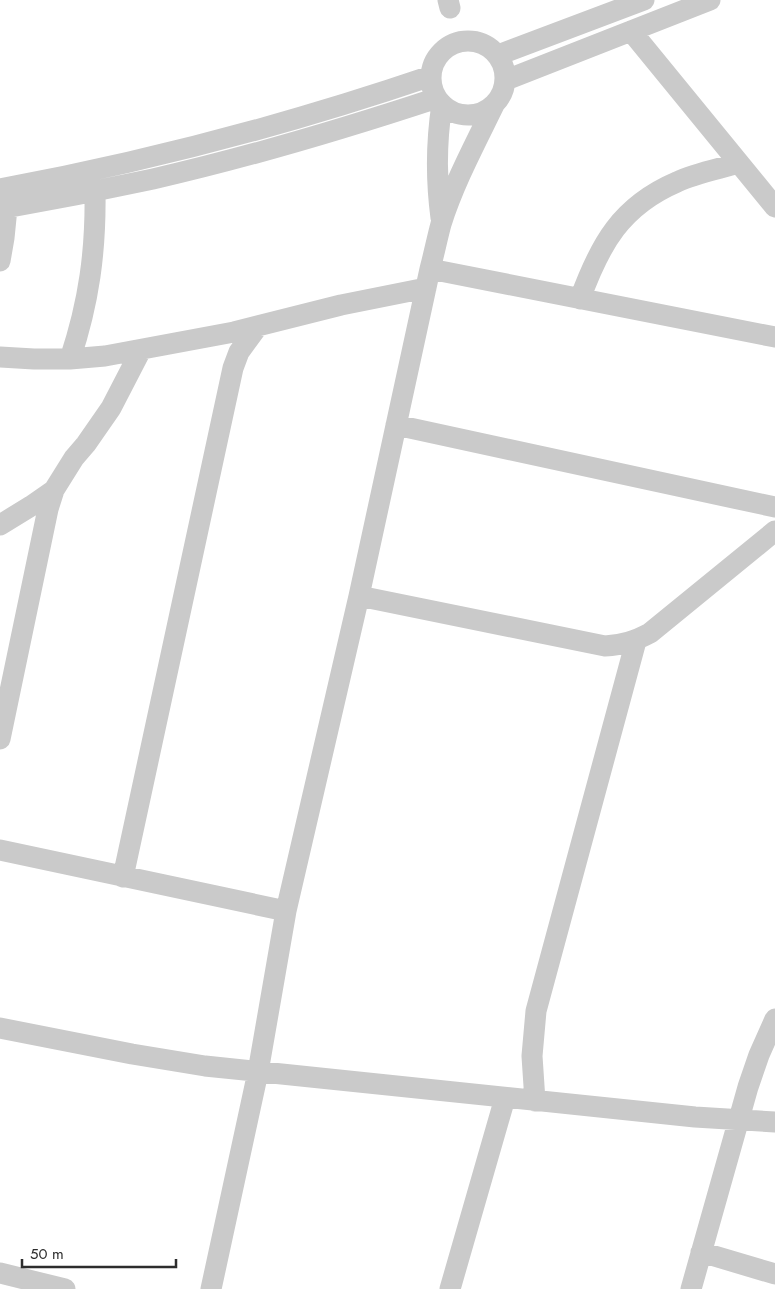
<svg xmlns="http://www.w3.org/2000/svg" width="775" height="1289" font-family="Jost,sans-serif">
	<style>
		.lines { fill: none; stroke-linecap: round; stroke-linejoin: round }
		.street { stroke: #cacaca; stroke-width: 21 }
	</style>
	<rect width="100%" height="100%" fill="#fff"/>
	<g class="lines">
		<path class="street" d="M448,0L450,8
			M631,31L775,207
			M431 78a37 37 0 1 1 74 0a37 37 0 1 1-74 0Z
			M498,55L644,0
			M506,80L710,0
			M0,189C146,162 290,124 431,76
			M0,209C51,200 102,190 153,179C249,157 343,129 437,98
			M441,218C436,180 436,143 442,104
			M0,261L4,238L7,208
			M430,269L775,337
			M580,299C600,244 621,206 677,182C696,173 719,169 739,163
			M0,357L34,359H70L105,356L234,332L341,305L426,288
			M70,359C89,302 96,251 95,191
			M396,425L775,507
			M0,525L31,506L54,490
			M359,596L605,646C623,645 635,641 650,633L775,531
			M0,739L48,509L54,490L74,458L86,444L111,408L141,350
			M0,850L286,911
			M123,877L233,368L239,352L258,326
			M0,1028L132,1054L205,1066L695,1117L775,1122
			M535,1101L532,1056L536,1011L636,641
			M701,1252L775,1274
			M0,1273L65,1289
			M211,1289L258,1072L286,911L359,596L430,269C434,254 437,239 441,224C454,183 475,144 494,105
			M450,1289L505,1098
			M691,1289L748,1087L759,1055L775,1019"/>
	</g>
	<path d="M22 1259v8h154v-8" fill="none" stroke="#2d2d2d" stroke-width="2.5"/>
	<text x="30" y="1259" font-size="15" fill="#2d2d2d" stroke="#ffffff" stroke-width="4" paint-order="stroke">50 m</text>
</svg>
